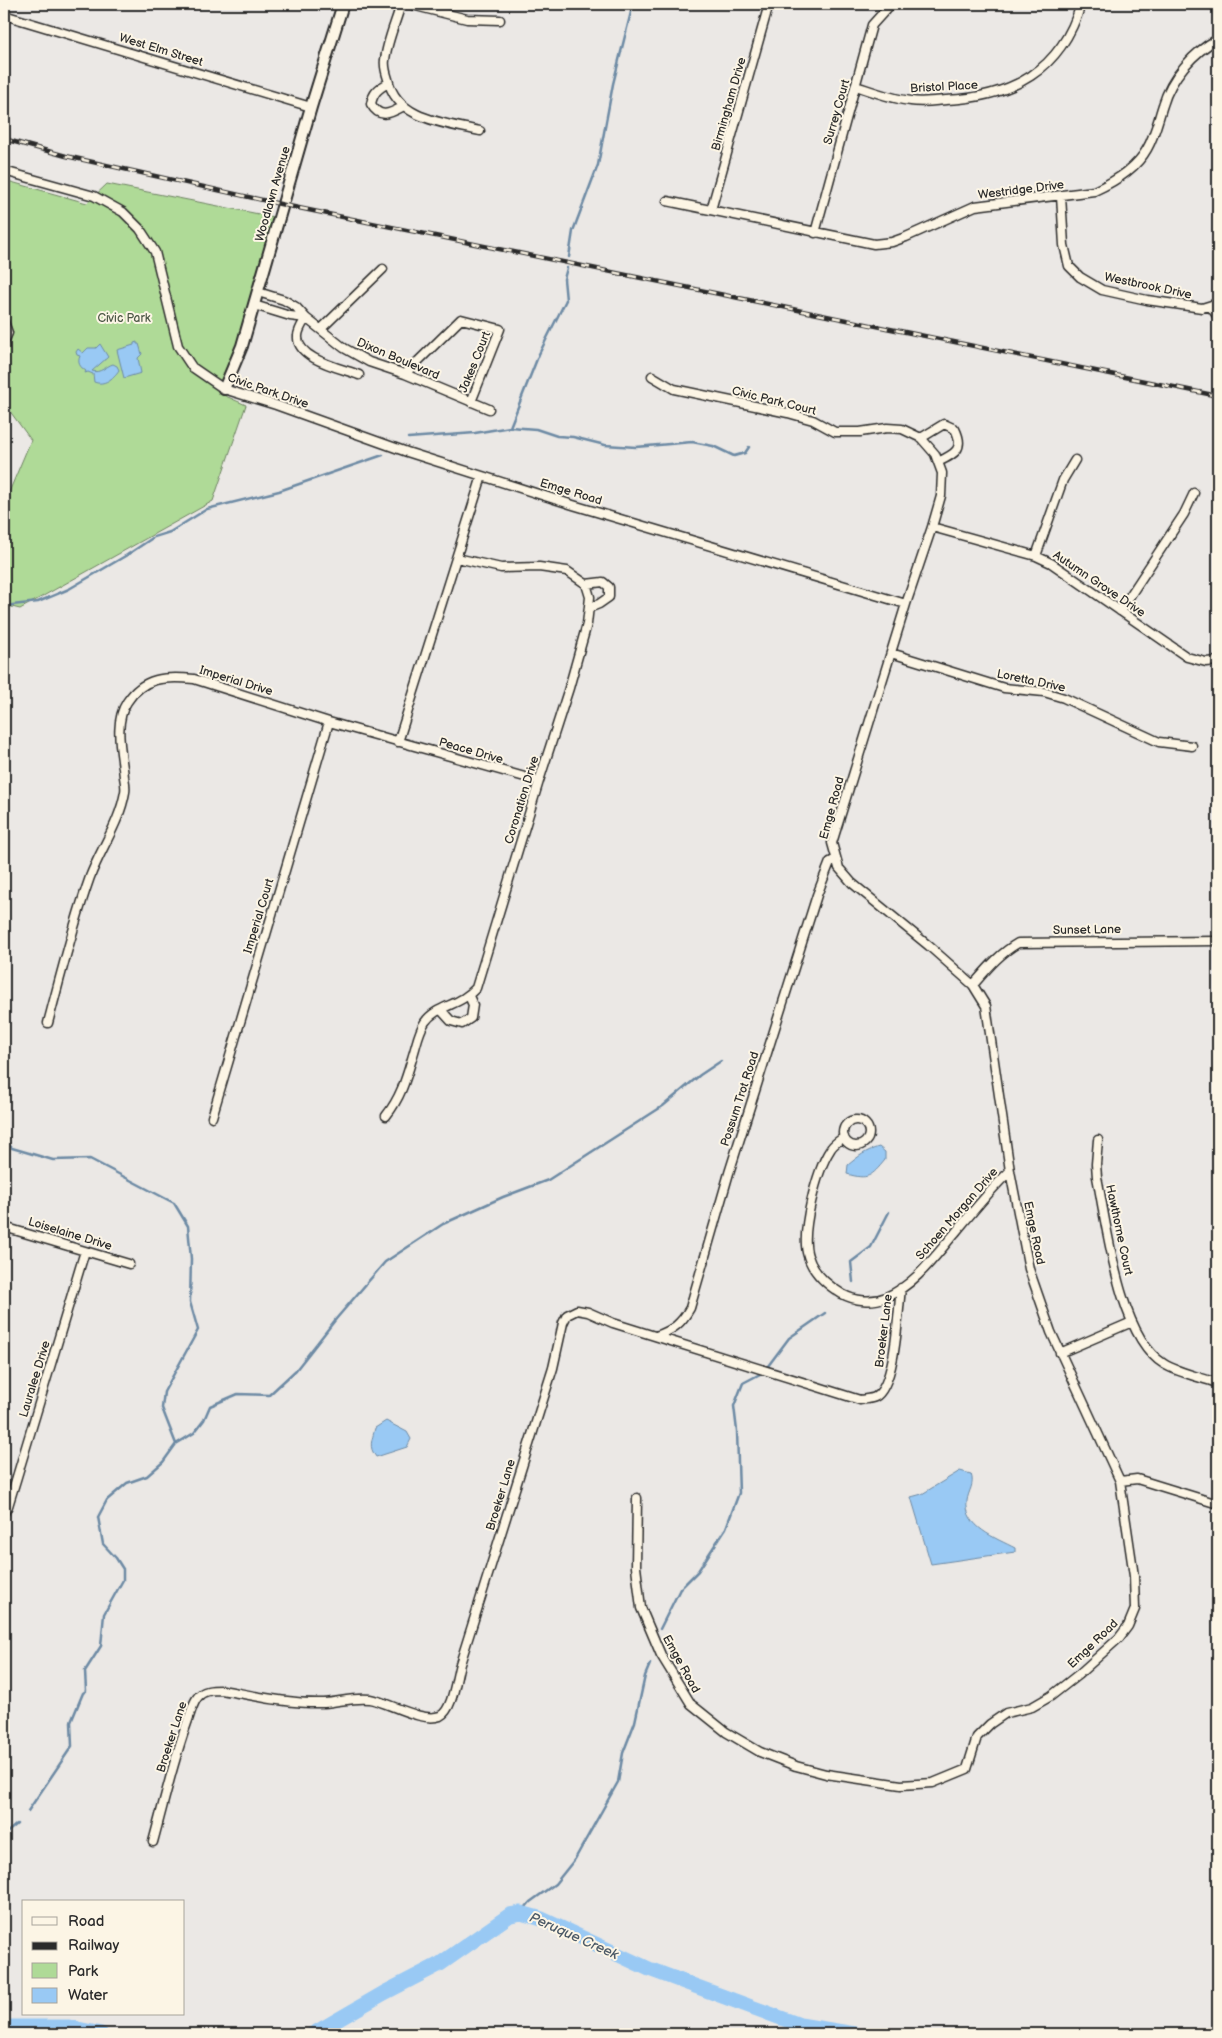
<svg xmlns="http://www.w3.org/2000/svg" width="1222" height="2038" font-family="'Balsamiq Sans',sans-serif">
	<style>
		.green { fill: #afda97; stroke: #6d8261 }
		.water { fill: #99c9f4; stroke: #6d8aa4 }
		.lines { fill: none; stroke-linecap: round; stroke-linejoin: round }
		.stream { stroke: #6d8aa4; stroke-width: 2.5 }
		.river { stroke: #99c9f4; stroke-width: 15 }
		.street-casing { stroke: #2b2b2b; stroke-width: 11 }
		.secondary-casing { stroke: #2b2b2b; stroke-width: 14 }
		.street { stroke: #fcf5e5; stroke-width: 8 }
		.secondary { stroke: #fcf5e5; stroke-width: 10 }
		.rail-casing { stroke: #2b2b2b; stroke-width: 4.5 }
		.rail { stroke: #fcf5e5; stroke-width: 2.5; stroke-dasharray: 8; stroke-linecap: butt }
		.labels { text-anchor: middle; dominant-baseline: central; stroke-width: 4; stroke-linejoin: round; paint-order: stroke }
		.street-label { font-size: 12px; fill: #2b2b2b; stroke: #fcf5e5 }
		.park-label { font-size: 12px; fill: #4c5746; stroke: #fcf5e5 }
		.water-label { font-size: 14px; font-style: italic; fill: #4c5a67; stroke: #fcf5e5 }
	</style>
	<rect width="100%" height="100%" fill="#ebe8e5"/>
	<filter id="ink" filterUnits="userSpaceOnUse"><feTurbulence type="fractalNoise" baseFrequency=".02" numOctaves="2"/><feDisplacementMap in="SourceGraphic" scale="10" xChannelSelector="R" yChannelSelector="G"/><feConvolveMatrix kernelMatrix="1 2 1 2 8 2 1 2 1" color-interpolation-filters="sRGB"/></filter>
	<g filter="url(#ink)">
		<path class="green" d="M4,180L87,203L107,184L279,218L233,370L221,394L246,405L213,501L20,609L4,605V504L31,440L9,410L4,409Z"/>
		<path class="water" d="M137,342V344H139L142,354L138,358L141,373L124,378L117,350L134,345V343Z
			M100,344L108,357L92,371C100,374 106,366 113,364L117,366L119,370C113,379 104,386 94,382L93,374L88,372L85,373L86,371C80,367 77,363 80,356L77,355L76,352L78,349L83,353L88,348H96Z
			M879,1147L885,1152V1160C871,1177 868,1180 847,1174L848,1165C859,1156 865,1151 879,1147Z
			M386,1421L407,1432L411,1439L407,1447L376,1457C368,1446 372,1441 375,1428Z
			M960,1471L971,1474C975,1485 968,1491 967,1501C964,1527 996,1538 1015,1548V1552L931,1564L911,1497L922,1494Z"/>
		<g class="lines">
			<path class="stream" d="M569,257L573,231L598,165L613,84L633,4
				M510,427L539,354L566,300L564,279L567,268
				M408,438L475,433L510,427L536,429L557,436L573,437L605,445L636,447L692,442L713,446L734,456L745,453L749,447
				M4,606L38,602L69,589L127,555L154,537L170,532L207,509L279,491L383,455
				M4,1141L12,1148L53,1160L90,1159L174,1203L188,1226L191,1259L190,1302L198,1330L164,1392L162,1408L176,1444
				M853,1282L851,1262L871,1247L889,1212
				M768,1366L789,1338L825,1313
				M660,1629L680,1589L698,1571L726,1528L739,1493L737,1431L734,1406L743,1383L762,1373
				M28,1811L72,1746L71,1722L83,1693L86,1691L85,1671L101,1646L104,1614L123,1580V1569L116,1558L103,1544L98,1517L107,1500L127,1483L147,1476L163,1462L176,1444L194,1433L204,1420L210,1406L238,1394L269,1395L296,1370L336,1319L385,1262L443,1224L503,1197L548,1180L663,1106L700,1075L721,1061
				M4,1835L17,1824
				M521,1913L530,1902L555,1884L575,1859L618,1782L623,1753L635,1722L645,1676L650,1664"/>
			<path class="river" d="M4,2027H69L101,2034
				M313,2034L384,1993L440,1964L510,1915L521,1913L542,1919L649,1969L800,2025L855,2034"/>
			<g class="street-casing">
				<path id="street" d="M401,4C396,22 387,41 385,60C384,66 386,73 388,79C396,120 446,123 480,131
					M408,4L467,19L500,20
					M4,15L311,107
					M389,83C378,88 373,93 371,104C380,120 391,113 404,106
					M856,86C874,92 892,99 911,101C922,103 935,101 946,100C1012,97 1061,71 1081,4
					M4,171L94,196L123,212L140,229L155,252L178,346L192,367L224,389L276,405L407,452L573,505L906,604
					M1061,196L1064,245L1069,266L1080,277L1102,290L1147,300L1202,308L1218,303
					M667,201L874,244L892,242L906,237L975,206L1094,191C1114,182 1136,169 1147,149C1155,135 1158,120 1163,105C1171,78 1193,52 1218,39
					M711,210L769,4
					M815,233L872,25L891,4
					M258,292L284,300L296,307L306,318L344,348L369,362L405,374L489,409
					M254,305L290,316L306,318
					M1210,306L1218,317
					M306,318C303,323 298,330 298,336C296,359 341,368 359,375
					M4,322L8,333L4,342
					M321,329L383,269
					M405,374L461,319L500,329L471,402
					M921,438L944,424L955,429C965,449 955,454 938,462
					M932,527L1036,556L1051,563L1187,657L1206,662L1218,661
					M1036,556L1063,480L1075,460
					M586,584L603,582L609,587V597L599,604L589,608
					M1120,611L1184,514L1194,493
					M891,653L1004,688L1044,692L1064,698L1159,742L1192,746
					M398,742L482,476
					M973,985C987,969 999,954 1018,943L1218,941
					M441,1010L451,1021L462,1024L471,1018L473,1005L469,996
					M48,1023C61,974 73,925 90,877C101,848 120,822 125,792C126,787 125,782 124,777C122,754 113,723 127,702C143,677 166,676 194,679L329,722L539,781
					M386,1116C402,1096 407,1075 414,1052C417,1042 419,1031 425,1022C437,1005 460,1006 476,988L539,781L569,688L587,624L590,597L586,584L567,571L539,567L501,568L457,558
					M212,1117L329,722
					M843 1133a13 13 0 1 1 26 0a13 13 0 1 1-26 0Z
					M844,1137C839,1141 833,1144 830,1150C817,1170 800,1233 808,1256C813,1273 827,1285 842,1294C855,1301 872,1303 886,1297C915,1285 935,1256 955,1233C973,1211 990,1190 1010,1171
					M1098,1140L1096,1164L1097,1177C1107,1226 1119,1337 1164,1364C1177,1372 1199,1377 1214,1382
					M4,1227L129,1264
					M656,1336C673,1330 681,1324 690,1308L729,1173L817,895L830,862L836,859
					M1060,1353L1132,1322
					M1120,1481L1137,1479L1218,1504
					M637,1498L636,1567L641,1608L661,1655L691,1704L726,1732L760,1752L796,1766L826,1774L901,1785L933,1783L967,1769L977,1737L990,1724L1006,1713L1032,1707L1051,1696L1079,1674L1119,1638L1128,1626L1135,1609L1134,1576L1120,1481L1051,1332L1029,1269L1010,1171L986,1006L973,985L929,946L852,883L839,868L832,843L906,604L932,527L941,496L942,473L935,454L921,438L902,429L887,428L860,432H835L813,420L788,413L674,389L652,376
					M4,1513L8,1506L16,1480L85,1251
					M153,1842C164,1802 173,1762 187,1723C190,1715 192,1705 197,1698C203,1690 212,1690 222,1690C256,1696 289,1704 324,1703C339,1702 354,1697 370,1699C388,1702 422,1723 440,1716C453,1710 456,1677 460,1664L553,1368L563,1323L567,1315L577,1310L588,1312L613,1323L860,1400C864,1399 871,1399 875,1397C896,1386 898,1311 901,1288"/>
			</g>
			<g class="secondary-casing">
				<path id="secondary" d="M224,389L242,346L311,107L343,4"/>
			</g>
			<use href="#street" class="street"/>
			<use href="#secondary" class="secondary"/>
			<g class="rail-casing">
				<path id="rail" d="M4,139L66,156L289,206L1218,396"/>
			</g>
			<use href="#rail" class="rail"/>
		</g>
	</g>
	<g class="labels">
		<g class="street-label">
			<text transform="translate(161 50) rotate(17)">West Elm Street</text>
			<text transform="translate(944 87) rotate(-3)">Bristol Place</text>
			<text transform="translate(729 104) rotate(-74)">Birmingham Drive</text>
			<text transform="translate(837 112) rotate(-74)">Surrey Court</text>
			<text transform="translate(1021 190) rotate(-7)">Westridge Drive</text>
			<text transform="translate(273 194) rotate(-74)">Woodlawn Avenue</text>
			<text transform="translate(1148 286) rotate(12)">Westbrook Drive</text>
			<text transform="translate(398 359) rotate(23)">Dixon Boulevard</text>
			<text transform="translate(475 362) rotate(-68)">Jakes Court</text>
			<text transform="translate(268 391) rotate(19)">Civic Park Drive</text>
			<text transform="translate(774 401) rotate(14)">Civic Park Court</text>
			<text transform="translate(571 492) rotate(17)">Emge Road</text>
			<text transform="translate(1099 584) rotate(34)">Autumn Grove Drive</text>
			<text transform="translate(236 681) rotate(17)">Imperial Drive</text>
			<text transform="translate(1031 681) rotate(12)">Loretta Drive</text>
			<text transform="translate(471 751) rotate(16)">Peace Drive</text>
			<text transform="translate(522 800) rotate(-73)">Coronation Drive</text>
			<text transform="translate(832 808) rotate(-75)">Emge Road</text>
			<text transform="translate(259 916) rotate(-73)">Imperial Court</text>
			<text transform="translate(1087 930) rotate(-1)">Sunset Lane</text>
			<text transform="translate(740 1099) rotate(-72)">Possum Trot Road</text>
			<text transform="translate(957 1214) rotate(-49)">Schoen Morgan Drive</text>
			<text transform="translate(1119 1230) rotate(78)">Hawthorne Court</text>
			<text transform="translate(1034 1233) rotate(78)">Emge Road</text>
			<text transform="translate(70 1234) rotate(17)">Loiselaine Drive</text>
			<text transform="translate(884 1331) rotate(-83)">Broeker Lane</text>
			<text transform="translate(35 1379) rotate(-73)">Lauralee Drive</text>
			<text transform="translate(501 1495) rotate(-73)">Broeker Lane</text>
			<text transform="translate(1093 1644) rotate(-44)">Emge Road</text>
			<text transform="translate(681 1664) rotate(61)">Emge Road</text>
			<text transform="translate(172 1737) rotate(-72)">Broeker Lane</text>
		</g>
		<g class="park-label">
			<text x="124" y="318">Civic Park</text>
		</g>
		<g class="water-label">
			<text transform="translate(574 1936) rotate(24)">Peruque Creek</text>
		</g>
	</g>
	<rect width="1222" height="2038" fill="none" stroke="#fcf5e5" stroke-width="20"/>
	<rect x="10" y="10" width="1202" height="2018" fill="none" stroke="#2b2b2b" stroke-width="2" filter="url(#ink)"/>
	<rect x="22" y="1900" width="162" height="115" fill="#fcf5e5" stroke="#a8a49b"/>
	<rect x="32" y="1917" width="25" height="8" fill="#fcf5e5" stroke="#a8a49b"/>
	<text x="68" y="1926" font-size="15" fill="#2b2b2b">Road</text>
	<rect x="32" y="1942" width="25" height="8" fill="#2b2b2b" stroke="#a8a49b"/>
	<text x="68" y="1950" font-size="15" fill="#2b2b2b">Railway</text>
	<rect x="32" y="1963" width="25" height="15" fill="#afda97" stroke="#a8a49b"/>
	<text x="68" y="1976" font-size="15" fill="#2b2b2b">Park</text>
	<rect x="32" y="1988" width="25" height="15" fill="#99c9f4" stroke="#a8a49b"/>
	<text x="68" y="2000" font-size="15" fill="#2b2b2b">Water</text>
</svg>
